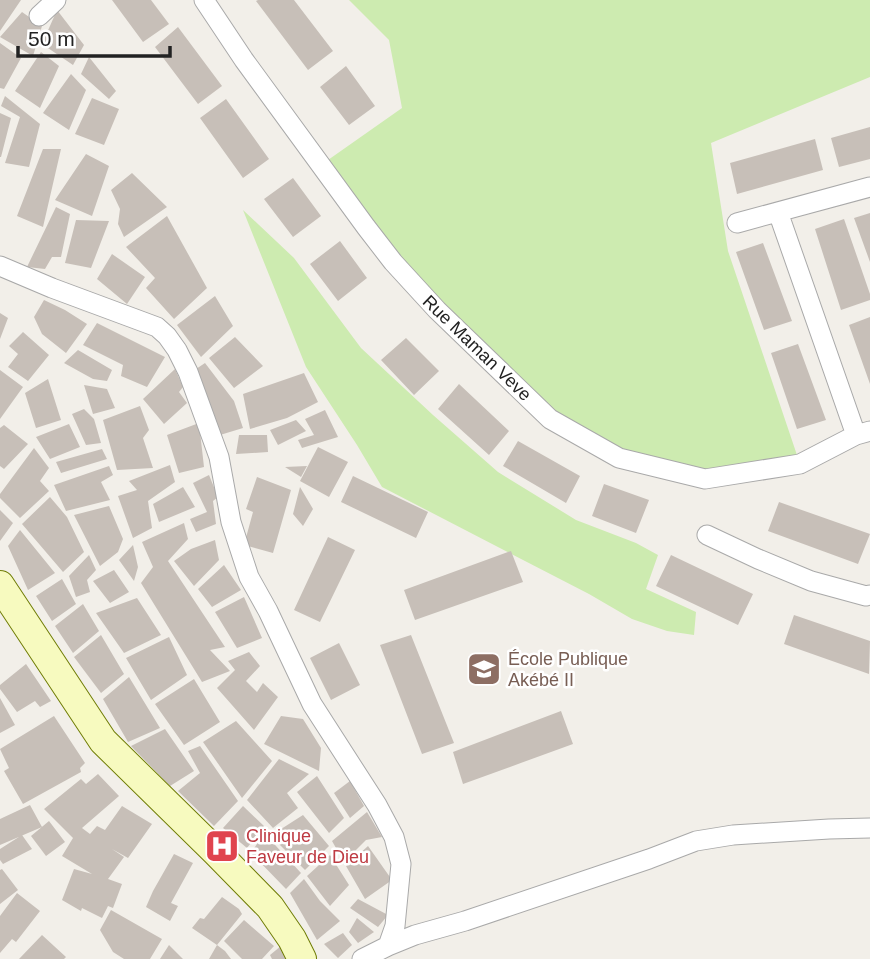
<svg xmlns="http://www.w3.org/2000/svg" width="870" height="959" font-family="Helvetica,sans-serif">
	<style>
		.grass { fill: #cdebb0 }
		.building { fill: #c7bfb8 }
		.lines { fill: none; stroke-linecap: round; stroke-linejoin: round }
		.minor-casing { stroke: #a9a9a9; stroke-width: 21 }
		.secondary-casing { stroke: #707d05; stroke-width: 30 }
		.minor { stroke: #fff; stroke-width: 19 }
		.secondary { stroke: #f7fabf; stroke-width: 28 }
		.labels { text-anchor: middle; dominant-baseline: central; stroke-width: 5; stroke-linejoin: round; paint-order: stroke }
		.street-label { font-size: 18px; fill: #222; stroke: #fff }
		.education-label { font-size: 18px; fill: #785e54; stroke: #fff; text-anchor: start }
		.health-label { font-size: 18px; fill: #be3a42; stroke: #fff; text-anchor: start }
	</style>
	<rect width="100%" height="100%" fill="#f2efe9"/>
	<path class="grass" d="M349,0H870V77L711,143L728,251L800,464L705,479L619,458L550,419L437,310L328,160L402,108L389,40Z
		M243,210L294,258L361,348L433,415L498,472L576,520L636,543L658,555L646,589L696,612L694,635L667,631L632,619L589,594L382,487L357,445L306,367Z"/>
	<path class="building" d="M0,0H21L0,31Z
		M112,0H151L169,24L143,42Z
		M258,0H294L333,51L308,70L256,1Z
		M57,10L84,45L73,65L42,44Z
		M22,12L42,26L33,56L0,37Z
		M178,27L222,86L198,104L155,47Z
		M0,43L21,58L4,89L0,88Z
		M41,52L59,66L40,108L15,91Z
		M89,57L116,91L109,99L81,74Z
		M346,66L375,106L349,125L320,87Z
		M71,74L86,90L69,130L43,113Z
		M5,96L40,124L29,167L5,163L20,117L1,106Z
		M92,98L119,109L104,145L75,134Z
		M226,99L269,159L243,178L200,118Z
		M0,113L11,118L1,157H0Z
		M870,127V159L839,167L831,138Z
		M815,139L823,170L737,194L730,163Z
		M43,149H61L43,227L17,216Z
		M86,154L109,166L92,216L55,200Z
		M132,173L167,207L124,237L118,224L120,209L111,190Z
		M293,178L321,216L293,237L264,199Z
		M56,207L70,214L61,257H52L45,269L27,267Z
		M870,213V262L854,218Z
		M167,216L207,288L174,319L146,288L155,278L126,247Z
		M844,219L870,294V300L841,310L815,229Z
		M76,220L109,221L91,268L65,263Z
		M340,241L367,278L338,301L310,264Z
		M763,243L792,321L764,330L736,252Z
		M112,254L145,277L127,304L97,279Z
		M215,296L233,326L201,357L177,325Z
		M44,300L65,310L87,324L66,353L42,334L34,317Z
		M0,313L8,318L0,339Z
		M870,317V384L849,325Z
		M97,323L165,357L147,387L121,376L123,365L83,345Z
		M23,332L49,355L28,381L8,367L18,354L9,346Z
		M235,337L263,366L234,388L209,358Z
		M406,338L439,371L414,395L381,360Z
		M798,344L826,420L797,429L771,353Z
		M78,350L112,370L107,381L93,379L64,363Z
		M205,363L234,401L243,428L220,435L196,369Z
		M175,369L183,387L179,392L187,403L164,424L143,399Z
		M0,370L23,387L0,419Z
		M304,373L318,402L287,418L250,429L243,394Z
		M48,379L61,420L36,428L25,393Z
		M459,384L509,431L489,455L438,409Z
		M84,385L107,389L115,408L93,414Z
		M140,406L149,430L143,438L153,468L117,470L103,420Z
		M84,409L94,419L101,443L86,445L72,414Z
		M325,410L338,437L302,448L298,440L314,435L305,419Z
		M296,420L306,431L278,445L270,430Z
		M199,423L204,467L179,473L167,435Z
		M69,424L80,447L50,459L36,437Z
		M4,425L28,444L4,469L0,466V428Z
		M239,435H267L268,452L236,454Z
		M518,441L580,476L566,503L503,466Z
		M318,447L348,462L329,497L300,481Z
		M34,448L49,468L40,481L49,491L20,518L0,498V494Z
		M102,449L107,459L61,473L56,462Z
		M170,465L175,482L148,501L152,528L133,538L118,496L137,490L129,481Z
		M109,466L113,475L101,482L110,500L66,511L54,485Z
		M307,466L301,477L285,467Z
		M209,475L218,497L213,501L216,524L196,532L190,519L207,512L193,483Z
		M353,476L428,512L416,538L341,502Z
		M257,477L291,490L273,553L244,545L253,512L246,509Z
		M604,484L649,500L636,533L592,516Z
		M183,487L195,507L159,522L153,504Z
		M300,487L313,509L303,526L293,514Z
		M50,497L67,517L84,552L63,572L22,524Z
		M779,502L870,534L858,564L768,531Z
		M109,506L123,539L118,552L100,566L74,515Z
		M0,510L13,523L0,541Z
		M184,523L188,539L168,561L225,647L210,650L230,671L202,682L141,583L153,567L142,542Z
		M20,530L55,573L28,590L8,546Z
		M328,537L355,550L320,622L294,610Z
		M215,540L219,560L194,586L174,561L191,549Z
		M133,545L138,567L134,581L119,560Z
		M511,551L523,582L415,620L404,590Z
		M89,555L96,570L87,580L90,592L76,597L69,576Z
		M671,555L753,594L738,625L656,586Z
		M224,565L241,590L212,607L198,589Z
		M114,570L129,592L110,603L93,581Z
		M62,579L76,604L52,621L36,596Z
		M244,597L262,638L237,648L215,612Z
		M137,598L161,635L124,653L96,613Z
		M83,604L99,631L73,653L55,626Z
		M794,615L870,641L869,674L784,644Z
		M101,635L124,674L101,693L74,657Z
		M411,635L454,743L422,754L380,645Z
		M169,637L187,675L151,700L126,658Z
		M339,643L360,685L331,700L310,658Z
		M249,652L260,666L246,681L257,692L263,683L278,697L254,730L217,688L235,670L228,661Z
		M26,664L51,701L40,707L35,701L17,712L0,689V685Z
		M129,677L160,728L128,742L103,699Z
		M194,679L220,722L184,745L155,704Z
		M0,698L15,725L0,733Z
		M561,711L573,744L463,784L453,752Z
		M54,716L85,763L80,768L81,772L23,804L4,771L9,768L0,749Z
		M281,716L303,719L321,748L319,771L264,744Z
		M236,721L272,761L242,798L203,742Z
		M165,729L194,771L170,786L131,746Z
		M200,746L238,801L214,826L178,791L200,773L188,751Z
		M279,759L309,774L287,793L298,808L273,828L247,800Z
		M98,774L119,796L82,828L90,834L97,826L105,830L122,806L152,824L128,858L112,849L124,857L108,879L122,884L113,908L108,906L102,918L82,908L81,911L62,900L74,869L92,874L62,856L73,838L44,809L81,779L86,784Z
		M317,776L344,818L329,833L297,792Z
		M350,781L364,806L350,818L334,793Z
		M30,805L42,827L0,845V819Z
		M243,806L264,826L247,848L223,828Z
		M367,812L382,837L366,840L344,862L332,841Z
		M303,815L329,846L305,870L274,839L278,831Z
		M49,821L65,842L46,856L31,836Z
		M264,833L301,873L286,889L251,853Z
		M22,835L32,849L3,864L0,860V849Z
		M368,846L392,880L365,899L346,866Z
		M174,854L193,863L171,903L178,906L170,921L146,907L153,891Z
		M330,855L349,885L330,906L307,876Z
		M2,869L18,890L0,904V870Z
		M304,879L320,901L340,921L317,940L290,893Z
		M17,893L40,911L16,942L12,939L0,953V916Z
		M222,897L239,909L242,914L217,945L192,928L200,918L204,919Z
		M358,899L388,915L378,927L350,908Z
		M111,910L162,939L150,959H124L113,952L100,930Z
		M357,918L374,932L358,943L349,932Z
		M244,920L274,946L262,959H242L224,941Z
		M343,933L352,945L338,958L324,944Z
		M42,935L66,957L64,959H19Z
		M169,945L183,959H160Z
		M217,945L225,951L231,959H209Z
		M281,946L288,959H272L270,955Z"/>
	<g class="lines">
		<g class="minor-casing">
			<path id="minor" d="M204,0L244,60L366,227L393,262L437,310L550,419L619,458L705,479L800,464L856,435L870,431
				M39,16L56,0
				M778,212L856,435
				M737,223L870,187
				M0,266L52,288L157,327L167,336L177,350L188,372L219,457L231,522L249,577L268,611L312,704L377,805L394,837L401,864L395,926L388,946
				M707,535L758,559L811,581L866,596L870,595
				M362,959L388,946L415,935L465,921L649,859L696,841L733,835L829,829L870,828"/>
		</g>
		<g class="secondary-casing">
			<path id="secondary" d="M0,585L103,741L216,852L270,907L292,939L302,959"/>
		</g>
		<use href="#minor" class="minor"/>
		<use href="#secondary" class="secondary"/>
	</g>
	<defs>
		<g id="school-square" transform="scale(1.75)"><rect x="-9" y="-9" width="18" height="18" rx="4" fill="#8d6e63" stroke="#fff"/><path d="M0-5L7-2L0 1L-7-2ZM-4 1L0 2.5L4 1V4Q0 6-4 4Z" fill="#fff"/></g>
		<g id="hospital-square" transform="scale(1.75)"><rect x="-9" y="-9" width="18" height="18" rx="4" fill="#e0444e" stroke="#fff"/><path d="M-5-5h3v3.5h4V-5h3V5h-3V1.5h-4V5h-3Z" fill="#fff"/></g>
	</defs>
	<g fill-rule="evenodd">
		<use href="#school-square" x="484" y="669"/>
		<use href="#hospital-square" x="222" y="846"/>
	</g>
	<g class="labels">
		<g class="street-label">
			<text transform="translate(477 348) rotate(44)">Rue Maman Veve</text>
		</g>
		<g class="education-label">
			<text x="508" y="659">École Publique<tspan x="508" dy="21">Akébé II</tspan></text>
		</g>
		<g class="health-label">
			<text x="246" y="836">Clinique<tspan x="246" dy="21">Faveur de Dieu</tspan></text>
		</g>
	</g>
	<path d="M18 46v10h152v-10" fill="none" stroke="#222222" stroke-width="3.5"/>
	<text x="28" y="46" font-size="21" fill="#222222" stroke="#ffffff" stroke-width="5" paint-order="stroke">50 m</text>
</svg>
